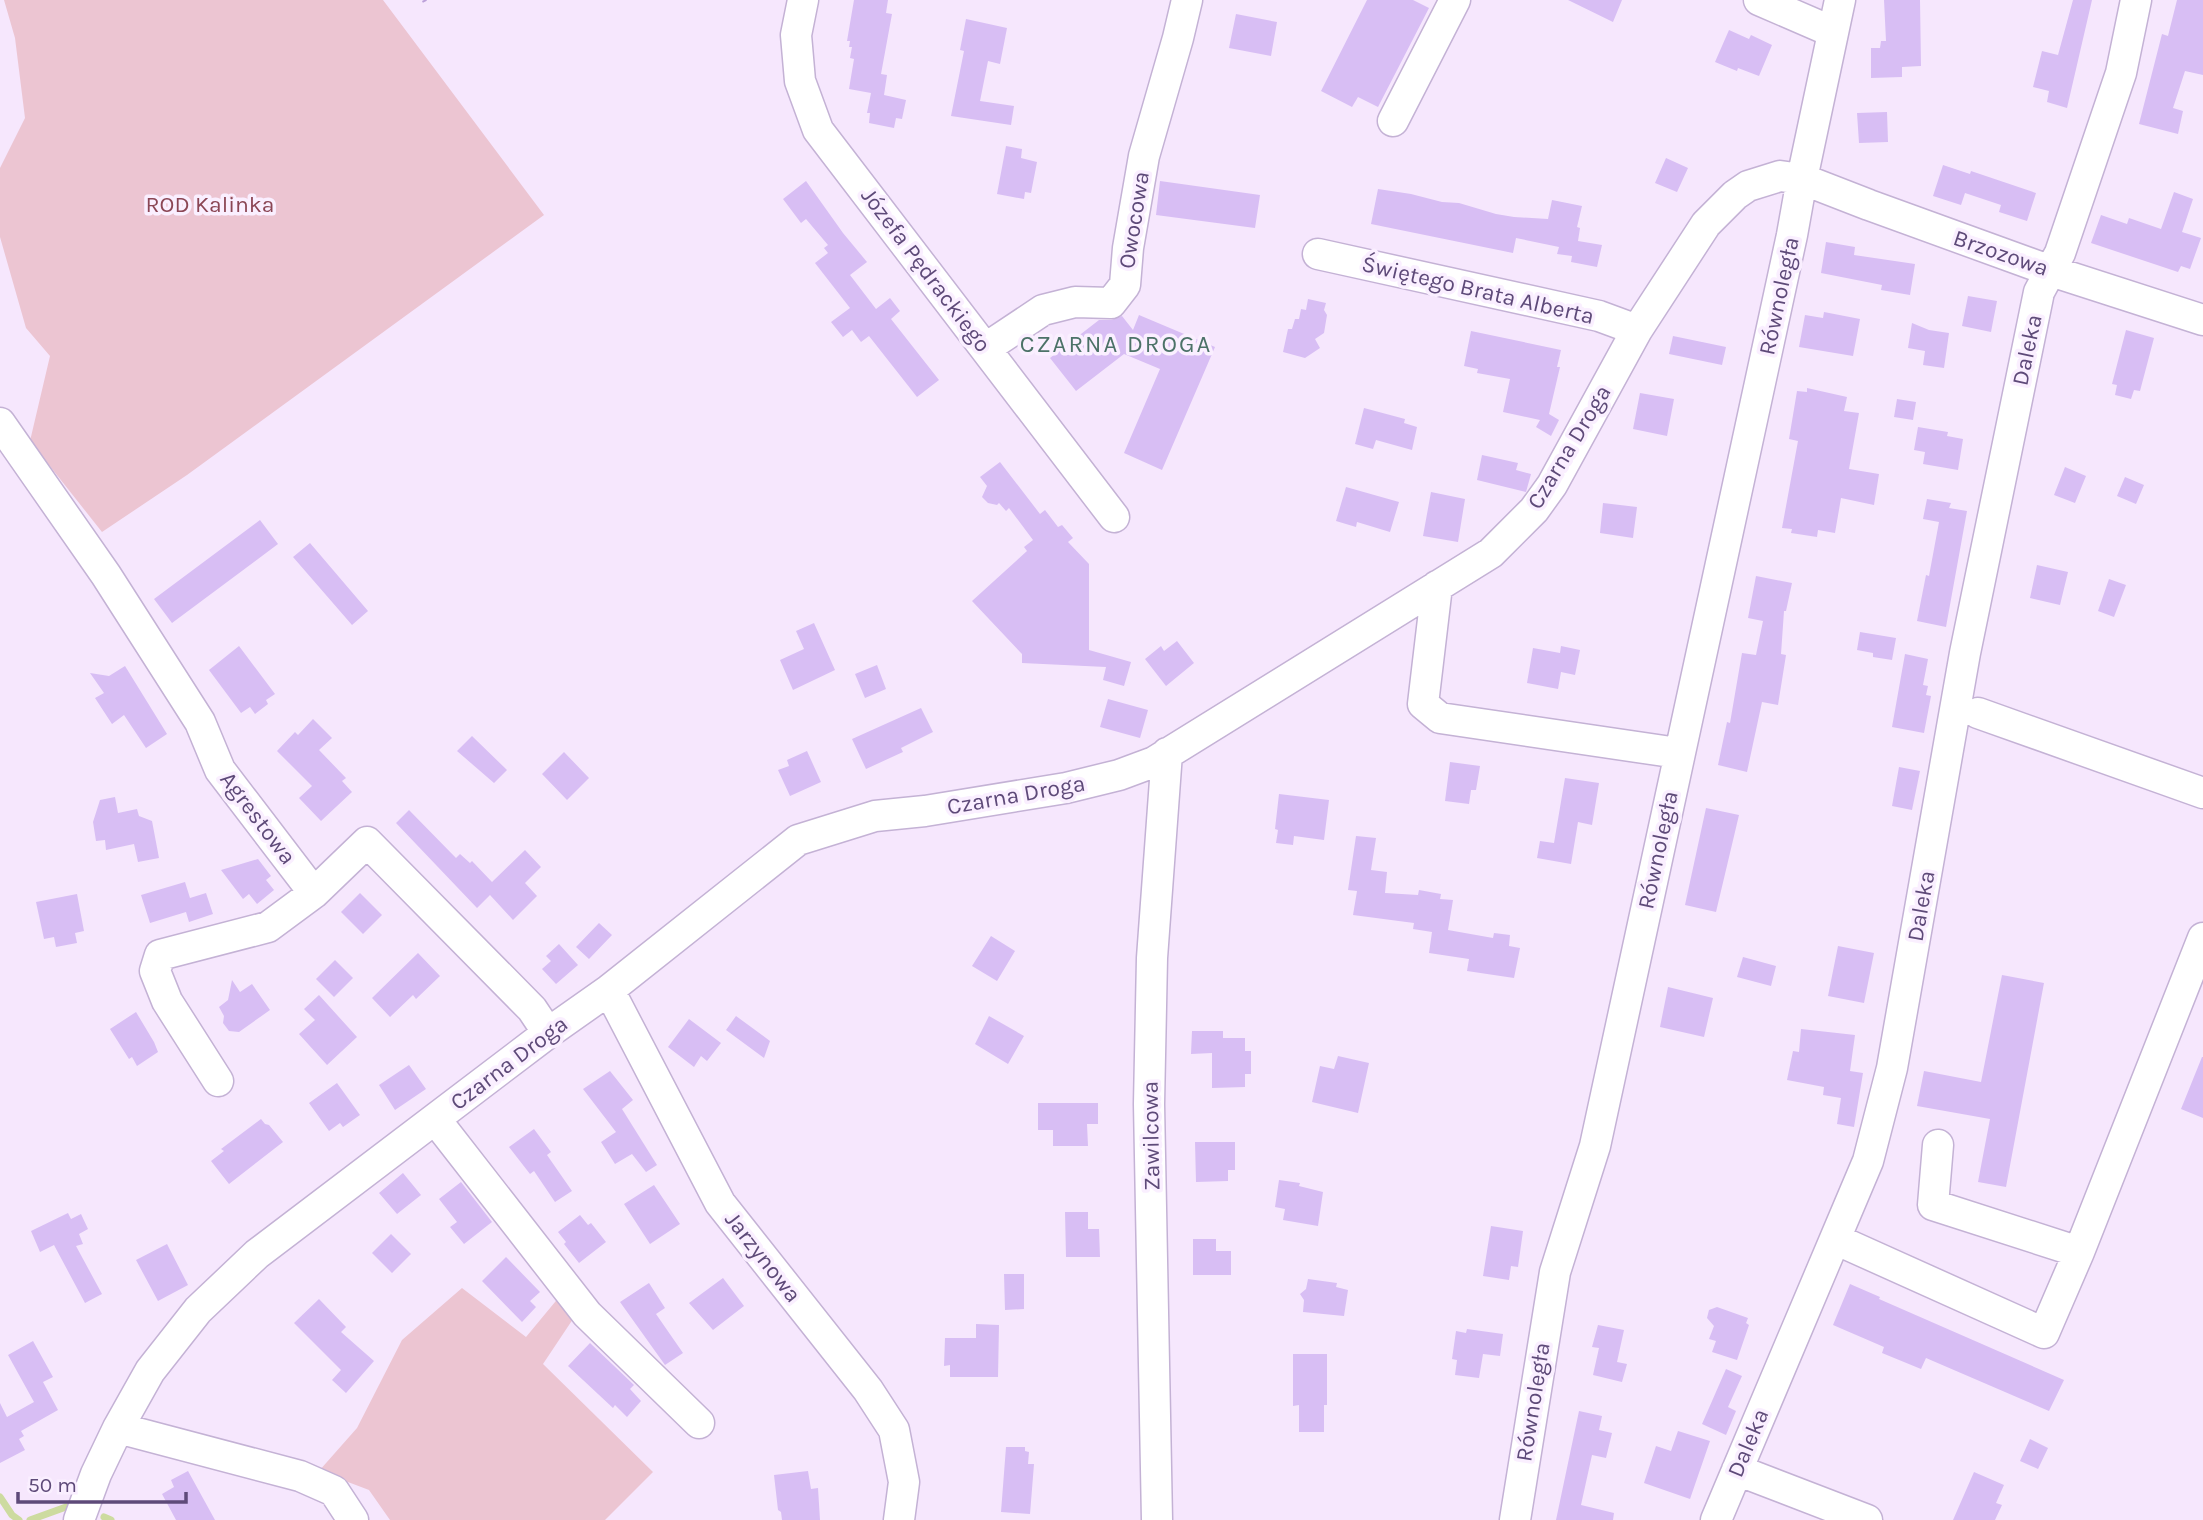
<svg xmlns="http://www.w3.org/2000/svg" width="2203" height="1520" font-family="Karla,sans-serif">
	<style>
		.green { fill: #ecc5d2 }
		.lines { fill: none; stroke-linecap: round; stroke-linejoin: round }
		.stream { stroke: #cddba0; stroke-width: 7 }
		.building { fill: #d8bef4 }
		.minor-casing { stroke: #c4b2d5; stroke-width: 33 }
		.path { stroke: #bba0d9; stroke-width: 4.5; stroke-dasharray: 2 5; stroke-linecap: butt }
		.minor { stroke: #fff; stroke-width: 30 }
		.labels { text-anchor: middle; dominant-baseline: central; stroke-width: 7; stroke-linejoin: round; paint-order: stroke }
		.park-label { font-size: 23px; fill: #8b4655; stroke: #faefff }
		.street-label { font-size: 23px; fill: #5e4a79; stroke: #faefff }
		.neighbourhood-label { font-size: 24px; letter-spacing: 2px; fill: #4c7268; stroke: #faefff }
	</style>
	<rect width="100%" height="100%" fill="#f6e7fd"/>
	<path class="green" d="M4,0H383L544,215L187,475L102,532L30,441L50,356L26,328L0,237V168L25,118L15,38Z
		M462,1288L526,1337L560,1296L575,1316L543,1364L653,1472L605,1520H390L369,1490L319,1471L357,1428L402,1340Z"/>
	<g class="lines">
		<path class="stream" d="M0,1497L12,1515L19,1520
			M104,1517L111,1520
			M30,1520L66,1507"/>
	</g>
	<path class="building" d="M854,0H888L886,13L892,14L881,74L887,75L884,95L906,100L902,119L896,118L894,128L869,123L870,113H867L871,93L849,89L854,59L850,58L852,47H849L850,41H847Z
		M1367,0H1413L1429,8L1378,107L1358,97L1352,107L1321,91Z
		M1568,0H1622L1613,22Z
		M1884,0H1920L1921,66L1902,67V77L1871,78V48H1880L1881,41H1886Z
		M2073,0H2092L2067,108L2047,102L2049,91L2033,87L2042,51L2058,55Z
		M2177,0H2203V75L2185,71L2173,108L2183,111L2178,134L2139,124L2162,34L2168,36Z
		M1236,14L1277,22L1271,56L1229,48Z
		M966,19L1007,28L1000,64L988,61L980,101L1014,106L1011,125L951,116L964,51L960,50Z
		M1729,30L1749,39L1751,35L1772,45L1759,76L1738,68L1737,71L1715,62Z
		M1887,112L1888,142L1859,143L1857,113Z
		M1006,146L1022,149L1021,158L1037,162L1031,193L1025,192L1024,199L997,194Z
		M1666,158L1688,168L1677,192L1655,183Z
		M1943,165L1970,174L1971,171L2036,193L2027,221L1999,212L2001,205L1965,193L1961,205L1933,196Z
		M806,181L843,233L867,262L850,275L876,309L890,298L900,311L891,319L939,380L917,397L869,336L861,342L852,330L843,337L831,322L850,308L815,263L828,253L824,248L828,245L806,219L801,223L783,199Z
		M1160,181L1260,195L1255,228L1156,215Z
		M1378,189L1411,194L1442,202L1459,203L1496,214L1514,217L1548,219L1552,200L1582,206L1577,227L1580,228L1578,241L1602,245L1597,267L1571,262L1572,256L1557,254L1559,247L1516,238L1513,253L1371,224Z
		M2174,192L2193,199L2182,232L2201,238L2190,269L2181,266L2178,272L2091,243L2101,215L2127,224L2129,218L2161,229Z
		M1826,242L1855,247L1854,255L1915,264L1910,295L1881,290L1882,285L1821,273Z
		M1968,296L1997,301L1991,332L1962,326Z
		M1308,299L1326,303L1324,310L1327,315L1324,333L1315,339L1320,348L1305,358L1283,352L1288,329H1292L1295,319H1299L1301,309L1306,310Z
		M1824,312L1860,319L1853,356L1799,347L1805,315L1823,318Z
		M1139,315L1215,347L1162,470L1124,453L1160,369L1124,354L1076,391L1050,358L1099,320H1111L1122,316L1133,330Z
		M1912,323L1929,330L1949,333L1944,368L1923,365L1925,351L1908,348Z
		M2126,330L2154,338L2140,391L2134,390L2131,399L2115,395L2117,385L2112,384Z
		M1471,331L1561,350L1557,367H1560L1549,414L1559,420L1551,436L1536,427L1540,420L1503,412L1510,379L1477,373L1478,369L1464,366Z
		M1673,336L1726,347L1722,365L1669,354Z
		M1807,388L1847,397L1844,411L1859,413L1849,469L1879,474L1874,505L1841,498L1835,533L1818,530L1817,537L1791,533L1792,529L1782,528L1798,441L1789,439L1797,391L1807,392Z
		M1640,393L1674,399L1667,436L1633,429Z
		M1897,399L1916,402L1913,420L1894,417Z
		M1364,408L1405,419L1404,423L1417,427L1412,450L1376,440L1373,449L1355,444Z
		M1918,427L1948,432L1947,436L1963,439L1958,470L1923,464L1925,452L1914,450Z
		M1482,455L1518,463L1516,470L1531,474L1526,492L1477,480Z
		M1000,462L1040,514L1045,510L1058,527L1062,525L1073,538L1068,542L1089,564V650L1131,662L1124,686L1103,680L1106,667L1022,663V654L972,601L1027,551L1024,547L1033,540L1009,508L1006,511L999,503L997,505L988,503L982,497L987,486L980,477Z
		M2065,467L2086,476L2075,503L2054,495Z
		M2125,477L2144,485L2136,504L2117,496Z
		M1346,487L1399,502L1390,532L1357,522L1356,527L1336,521Z
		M1431,492L1465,499L1458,542L1423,536Z
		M1927,499L1951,503L1949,508L1967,511L1946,627L1917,621L1926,575L1929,576L1939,522L1923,519Z
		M1603,503L1637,507L1633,538L1600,533Z
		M260,520L278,544L172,623L154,599Z
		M310,543L368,611L352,625L293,557Z
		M2037,565L2068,572L2060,605L2030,598Z
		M1756,576L1792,583L1786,611H1784L1781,654L1786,655L1778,705L1762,702L1747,772L1718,765L1727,722L1730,723L1742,653L1756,655L1763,621L1748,618Z
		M2109,579L2126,585L2114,617L2098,611Z
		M814,623L835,670L793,690L780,660L804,649L796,631Z
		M1860,632L1896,638L1892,660L1873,657V653L1857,650Z
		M1177,641L1194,663L1166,686L1145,659L1161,646L1164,651Z
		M239,646L275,694L266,700L268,704L255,714L250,707L241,713L209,670Z
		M1561,646L1580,650L1575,675L1561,672L1558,689L1527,683L1533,648L1560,653Z
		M1905,654L1928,659L1923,685L1928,686L1926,695L1931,696L1924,733L1892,727Z
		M877,665L886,689L865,698L855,674Z
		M125,666L167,734L146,748L124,715L112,724L95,698L104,693L90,673L109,676Z
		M1108,699L1148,710L1140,738L1100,727Z
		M921,708L933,732L901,748L903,752L866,769L852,739Z
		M313,719L332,738L319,750L346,778L342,781L352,792L321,821L299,798L312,786L277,751L295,732L298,735Z
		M472,736L507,770L494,783L457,751Z
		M807,751L821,782L790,796L778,770L789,766L787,760Z
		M564,752L589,778L567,800L542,774Z
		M1450,762L1480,766L1476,790H1471L1469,804L1445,801Z
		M1899,767L1920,771L1912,810L1892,806Z
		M1565,778L1599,783L1592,825L1578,822L1571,864L1537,858L1540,841L1554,843Z
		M1279,794L1329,800L1324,840L1294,836L1293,845L1276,843L1278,830L1275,829Z
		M115,797L118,813L137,809L139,816L152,821L159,858L138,862L134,844L106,850L105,840L96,841L93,822L100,800Z
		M1706,808L1739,815L1716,912L1685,905Z
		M409,810L456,858L460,854L470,863L472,861L492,882L525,850L541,867L525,883L537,896L513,920L490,895L477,908L396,823Z
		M1356,836L1376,838L1371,870L1387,872L1385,893L1418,895L1419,890L1441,894L1440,899L1453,900L1448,930L1493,938L1494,933L1510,935L1509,946L1520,948L1514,978L1467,971L1469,959L1429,953L1432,932L1413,929L1414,923L1353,915L1357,891L1348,890Z
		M258,859L271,876L266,880L274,890L257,904L249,894L243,899L221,870Z
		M185,882L190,898L206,893L213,914L189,922L186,912L150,923L141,895Z
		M360,893L382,915L363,934L341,912Z
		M77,894L84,931L75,933L77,943L56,947L54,937L44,939L36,902Z
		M599,923L612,935L589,959L576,947Z
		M991,936L1015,951L997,981L972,966Z
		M559,944L578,965L556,984L542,969L551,961L546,956Z
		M1838,946L1874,953L1864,1003L1828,996Z
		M418,953L440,976L416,999L413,995L390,1017L372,998Z
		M1743,957L1776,966L1771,986L1737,977Z
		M335,960L353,978L334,997L316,979Z
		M2002,975L2044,983L2006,1187L1978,1182L1990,1119L1917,1106L1924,1071L1981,1082Z
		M232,980L240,992L252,984L270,1010L239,1032L229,1031L223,1023L224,1016L219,1007L228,1000Z
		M1668,987L1713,998L1704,1037L1660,1027Z
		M319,995L357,1037L327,1065L299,1034L315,1020L304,1009Z
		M136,1012L154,1042L158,1052L137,1066L132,1057L129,1059L110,1029Z
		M736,1016L770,1041L764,1058L726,1030Z
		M989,1016L1024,1036L1008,1064L975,1044Z
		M689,1019L721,1043L707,1061L701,1056L694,1067L668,1047Z
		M1801,1029L1855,1035L1850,1071L1863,1073L1854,1127L1837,1124L1841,1098L1823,1095L1824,1087L1787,1080L1793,1051L1799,1052Z
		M1192,1031H1223V1038H1245V1051H1251V1074H1245V1087L1212,1088V1053L1191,1054Z
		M1338,1056L1369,1063L1358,1113L1312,1102L1320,1066L1334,1069Z
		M2202,1057H2203V1118L2181,1109Z
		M409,1065L426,1089L395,1110L379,1085Z
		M610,1071L633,1100L622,1109L657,1165L646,1172L632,1154L615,1164L601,1142L616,1132L583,1089Z
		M337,1083L360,1115L343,1127L340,1123L329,1131L309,1103Z
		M1038,1103H1098V1124H1087L1088,1146H1053V1130H1038Z
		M261,1119L265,1124L269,1125L283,1142L229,1184L211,1161L224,1151L221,1149Z
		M534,1129L551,1152L547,1155L572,1191L555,1202L534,1171L530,1174L509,1147Z
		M1195,1142H1235V1170H1228V1181L1196,1182Z
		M403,1173L421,1195L397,1214L379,1193Z
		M1279,1180L1300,1183L1299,1186L1323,1192L1318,1226L1283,1220L1285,1209L1275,1207Z
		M461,1182L492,1222L464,1244L450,1227L457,1222L439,1199Z
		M654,1185L680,1224L650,1244L624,1204Z
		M1065,1212H1088V1229H1099L1100,1257H1066Z
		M68,1213L71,1219L81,1214L88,1229L79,1234L83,1244L76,1246L102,1294L85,1303L54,1245L40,1252L31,1231Z
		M580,1215L588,1225L591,1223L606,1242L579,1263L564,1244L566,1242L558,1232Z
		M1491,1226L1523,1231L1518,1267L1511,1266L1509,1280L1483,1276Z
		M391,1234L411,1254L392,1273L372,1253Z
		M1193,1239H1216V1251H1231V1275H1193Z
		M167,1244L188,1285L158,1301L136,1260Z
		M506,1257L540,1292L530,1301L536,1307L522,1322L482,1281Z
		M1004,1274H1024V1309L1005,1310Z
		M723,1278L744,1306L713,1330L689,1303Z
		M1308,1279L1337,1283L1336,1287L1348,1290L1344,1316L1303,1312L1304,1300L1300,1294L1306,1289Z
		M649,1283L665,1308L656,1314L683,1353L665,1365L620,1302Z
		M1850,1284L1880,1297L1879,1299L2064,1380L2049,1411L1926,1358L1921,1369L1882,1353L1884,1347L1833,1325Z
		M319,1299L346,1327L341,1332L374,1361L346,1393L332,1380L341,1370L294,1323Z
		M1717,1307L1748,1318L1746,1323L1749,1325L1737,1360L1712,1352L1716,1341L1709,1339L1714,1326L1707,1318L1709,1310Z
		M976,1324L999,1325L998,1377H950V1365L944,1366L945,1338H976Z
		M1598,1325L1624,1330L1617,1362L1627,1364L1622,1382L1593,1375L1599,1348L1592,1347Z
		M1467,1329L1503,1334L1500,1356L1483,1354L1479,1378L1455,1375L1457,1360L1452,1359L1456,1331L1466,1333Z
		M33,1341L53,1377L43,1382L58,1410L21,1431L24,1436L19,1439L25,1450L0,1463V1403L7,1417L34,1402L8,1355Z
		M590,1343L634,1385L630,1389L641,1401L627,1417L615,1405L613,1408L568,1366Z
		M1293,1354H1327V1405H1324V1432H1299V1405L1293,1406Z
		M1726,1369L1742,1376L1728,1407L1736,1411L1726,1435L1702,1424Z
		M1579,1411L1602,1416L1599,1430L1612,1433L1606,1458L1592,1455L1581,1505L1614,1513L1613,1520H1556Z
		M1678,1431L1710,1441L1690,1499L1644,1483L1656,1446L1671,1451Z
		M2030,1439L2048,1448L2038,1469L2020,1461Z
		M1006,1447H1025V1451L1029,1452L1028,1464H1034L1030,1514L1001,1512Z
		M188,1471L215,1520H176L162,1494L174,1487L171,1480Z
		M808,1471L811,1489L818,1488L820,1520H782L781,1512L778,1510L774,1475Z
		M1974,1472L2004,1485L1996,1503L2002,1505L1995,1520H1953Z"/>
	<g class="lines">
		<g class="minor-casing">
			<path id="minor" d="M803,0L796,35L800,81L818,130L1114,517
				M1759,0L1833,32
				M1393,121L1455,0
				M1318,254L1599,316L1637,330
				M986,348L1043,310L1075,302L1111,303L1125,285L1128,248L1144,156L1178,38L1187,0
				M0,423L106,575L200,722L220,770L314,893L367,842L532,1009L548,1033
				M1437,586L1423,704L1440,718L1678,753
				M1978,713L2203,793
				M609,990L720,1203L868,1390L894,1430L904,1482L899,1520
				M218,1081L167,1001L155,971L160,955L268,927L314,893
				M435,1119L587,1314L699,1423
				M1938,1145L1933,1205L2079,1252L2203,938
				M1835,1239L2044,1333L2079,1252
				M118,1428L300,1476L334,1491L353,1520
				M1737,1470L1867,1520
				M79,1520L96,1474L118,1428L150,1371L198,1310L257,1254L548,1033L609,990L798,840L875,816L925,811L1066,788L1119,775L1154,762L1491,553L1534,510L1552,485L1637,330L1706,224L1735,195L1748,186L1780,176L1802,179L1869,205L2051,271L2203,320
				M1157,1520L1149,1104L1152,958L1167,753
				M1515,1520L1555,1272L1595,1146L1792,235L1802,179L1840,0
				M1716,1520L1868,1161L1892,1068L1965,653L2039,292L2060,253L2121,73L2136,0"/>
		</g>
		<path class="path" d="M424,0L427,6"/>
		<use href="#minor" class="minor"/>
	</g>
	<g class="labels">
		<g class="park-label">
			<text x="210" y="204">ROD Kalinka</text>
		</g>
		<g class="street-label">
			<text transform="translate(1134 220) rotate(-81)">Owocowa</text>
			<text transform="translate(2001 253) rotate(19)">Brzozowa</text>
			<text transform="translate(926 270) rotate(53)">Józefa Pędrackiego</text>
			<text transform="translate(1478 290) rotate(13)">Świętego Brata Alberta</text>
			<text transform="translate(1779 296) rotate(-78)">Równoległa</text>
			<text transform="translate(2027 350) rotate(-78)">Daleka</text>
			<text transform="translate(1569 447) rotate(-59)">Czarna Droga</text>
			<text transform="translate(1016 795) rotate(-10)">Czarna Droga</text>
			<text transform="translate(258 818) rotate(53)">Agrestowa</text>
			<text transform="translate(1658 850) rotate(-78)">Równoległa</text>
			<text transform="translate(1921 906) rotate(-80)">Daleka</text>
			<text transform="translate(509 1063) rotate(-37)">Czarna Droga</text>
			<text transform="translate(1151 1136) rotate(-91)">Zawilcowa</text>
			<text transform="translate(763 1257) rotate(52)">Jarzynowa</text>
			<text transform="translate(1533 1402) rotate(-81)">Równoległa</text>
			<text transform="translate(1748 1443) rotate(-67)">Daleka</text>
		</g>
		<g class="neighbourhood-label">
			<text x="1116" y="344">CZARNA DROGA</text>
		</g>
	</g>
	<path d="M18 1492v10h168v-10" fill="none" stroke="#5e4a79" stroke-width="3.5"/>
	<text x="28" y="1492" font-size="21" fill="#5e4a79" stroke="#faefff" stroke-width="5" paint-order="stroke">50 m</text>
</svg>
